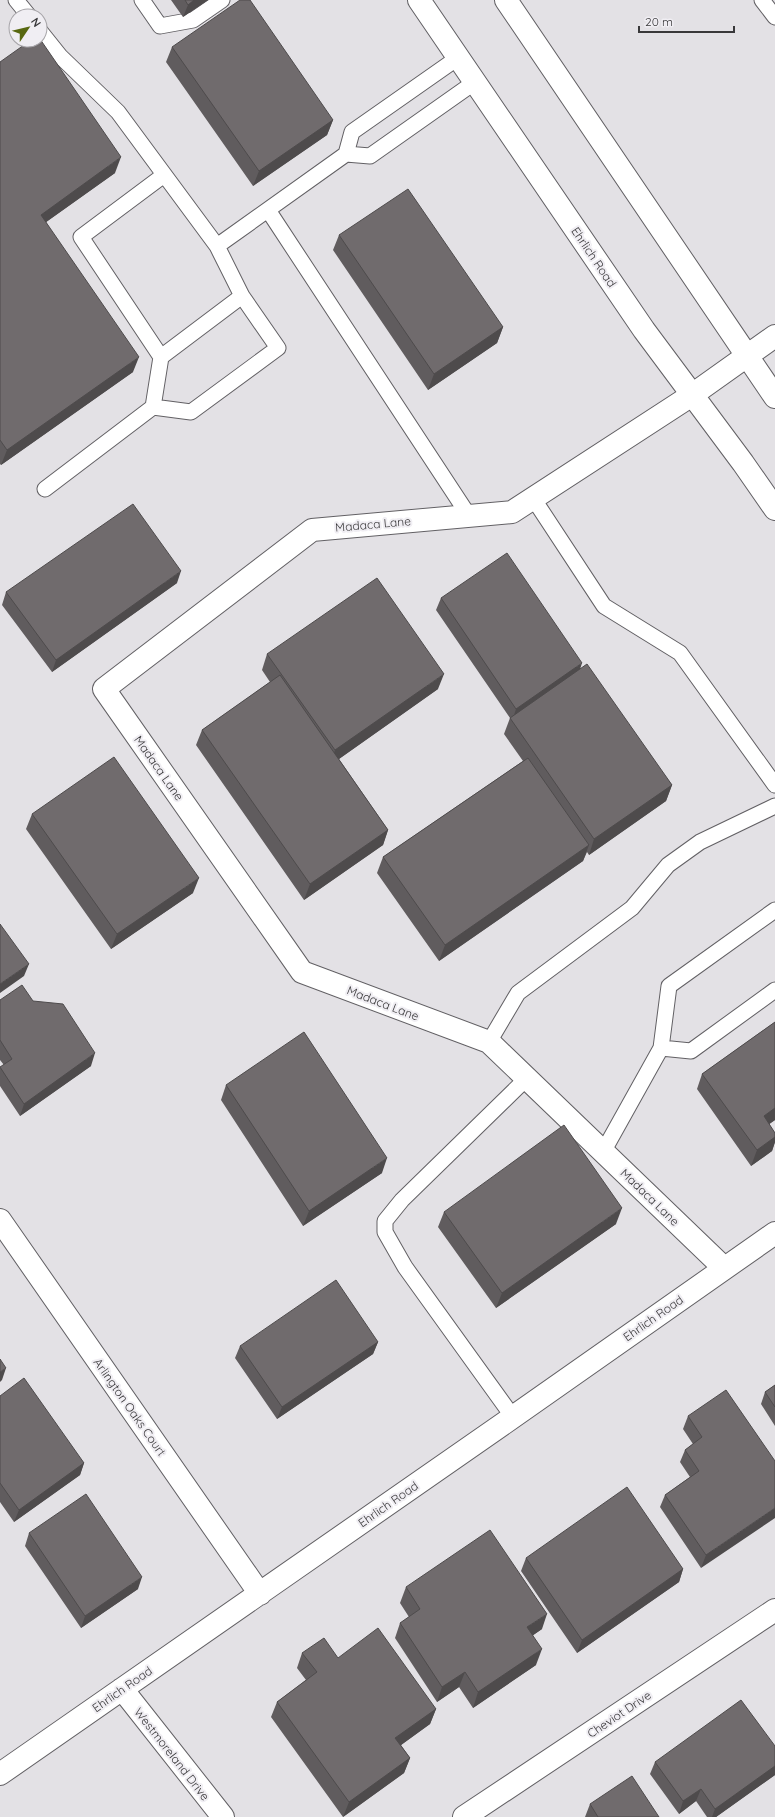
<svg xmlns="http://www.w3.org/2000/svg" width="775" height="1817" font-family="Quicksand,sans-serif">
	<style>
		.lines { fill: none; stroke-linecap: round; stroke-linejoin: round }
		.service-casing { stroke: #626064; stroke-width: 17 }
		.minor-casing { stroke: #626064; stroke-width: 24 }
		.secondary-casing { stroke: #626064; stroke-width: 24 }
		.service { stroke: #fff; stroke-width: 15 }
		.minor { stroke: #fff; stroke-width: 22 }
		.secondary { stroke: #fff; stroke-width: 22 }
		.wall { fill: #605c5e }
		.shaded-wall { fill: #4e4b4c }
		.building { fill: #706b6d; stroke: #4e4b4c }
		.labels { text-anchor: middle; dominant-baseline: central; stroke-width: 4; stroke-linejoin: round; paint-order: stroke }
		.street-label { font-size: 12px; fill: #39383a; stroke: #f0eef3 }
	</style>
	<rect width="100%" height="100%" fill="#e3e1e5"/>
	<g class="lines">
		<g class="service-casing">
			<path id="service" d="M16,0L29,16
				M142,0L160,26L193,20L222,0
				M762,0L775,17
				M40,31L60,56L118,112L217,246L242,296L161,357L81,237L164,175
				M459,57L352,132L346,154L370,156L475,82
				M268,210L469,516
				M217,246L346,154
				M161,357L153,407L191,412L278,348L242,296
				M45,489L153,407
				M533,498L604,606L680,653L775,785
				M489,1042L518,993L632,908L668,865L700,842L775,806
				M661,1048L691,1051L775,990
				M603,1152L661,1048L669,986L775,910
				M513,1417L405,1267L385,1232V1221L402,1200L526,1079"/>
		</g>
		<g class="minor-casing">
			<path id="minor" d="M0,1220L260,1594
				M724,1268L489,1042L302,972L104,689L312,530L512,512L692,395L775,336
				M122,1689L223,1817
				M0,1774L513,1417L775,1233
				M464,1817L775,1610"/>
		</g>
		<g class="secondary-casing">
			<path id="secondary" d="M419,0L644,330L743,463L775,509
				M506,0L775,397"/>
		</g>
		<use href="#service" class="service"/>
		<use href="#minor" class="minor"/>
		<use href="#secondary" class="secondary"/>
	</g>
	<path class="wall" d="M171,0H208L183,17Z
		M172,47L333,120L327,135L253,186L166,62Z
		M0,62L115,173L46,222L133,372L1,465L0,464Z
		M339,235L503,327L497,343L428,390L333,250Z
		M177,583L52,672L2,605L6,592Z
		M441,598L580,669L672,785L666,801L589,855L587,852L583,861L439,961L377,873L383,857L523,761L504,734L510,718L436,610Z
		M267,654L438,689L339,759L388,830L383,845L304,900L196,745L202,730L270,682L262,670Z
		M32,814L193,893L111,949L26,829Z
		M0,1000L33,1001L91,1066L20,1116L0,1086V1068L4,1065L0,1060Z
		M775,1022V1120L769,1124L775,1133V1142L772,1151L751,1166L697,1089L702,1074Z
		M226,1085L382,1173L303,1226L221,1100Z
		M444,1212L616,1224L496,1308L438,1227Z
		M378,1342L373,1354L277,1419L235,1358L240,1346Z
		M775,1385V1426L761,1404L765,1392Z
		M0,1396L84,1463L80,1475L14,1522L0,1502Z
		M688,1416L775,1461L701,1568L660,1507L665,1495L690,1477L680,1462L685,1450L693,1444L683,1429Z
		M29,1533L138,1589L81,1628L25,1546Z
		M526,1558L683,1569L679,1582L577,1653L521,1571Z
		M406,1587L542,1629L533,1635L536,1665L473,1708L459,1687L437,1702L395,1638L400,1623L409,1617L400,1603Z
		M302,1653L338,1658L436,1709L430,1724L401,1745L410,1758L404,1773L343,1817L271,1717L277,1702L306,1680L297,1668Z
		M775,1746V1775L716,1817H707L696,1801L679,1814L650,1774L655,1762Z
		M590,1804L659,1817H585Z"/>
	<path class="shaded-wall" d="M194,0H208L183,17L188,5Z
		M333,120L327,135L253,186L259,171Z
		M121,157L115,173L35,230L41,215Z
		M503,327L497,343L428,390L434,374Z
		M139,357L133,372L1,465L7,450Z
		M181,571L177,583L52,672L56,660Z
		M582,663L578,676L512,721L516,709Z
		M444,674L438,689L329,766L335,750Z
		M672,785L666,801L589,855L594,839Z
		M388,830L383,845L304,900L310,884Z
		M589,845L583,861L439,961L445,945Z
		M199,878L193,893L111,949L117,934Z
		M29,964L24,976L0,993V984Z
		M95,1053L91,1066L20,1116L24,1104Z
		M775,1108V1120L758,1132L764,1116Z
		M775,1137V1142L772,1151L751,1166L757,1150Z
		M387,1158L382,1173L303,1226L309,1211Z
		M622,1208L616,1224L496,1308L502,1293Z
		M378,1342L373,1354L277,1419L282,1407Z
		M6,1368L2,1380L0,1382V1372Z
		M84,1463L80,1475L14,1522L19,1510Z
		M775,1508V1518L701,1568L706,1555Z
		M683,1569L679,1582L577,1653L582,1640Z
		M142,1577L138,1589L81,1628L85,1616Z
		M547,1614L542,1629L522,1643L527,1627Z
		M542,1649L536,1665L473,1708L478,1692Z
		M465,1672L459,1687L437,1702L442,1687Z
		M436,1709L430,1724L390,1753L395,1738Z
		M410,1758L404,1773L343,1817L349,1802Z
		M775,1766V1775L716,1817H712L715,1809Z
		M701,1789L696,1801L679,1814L683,1801Z"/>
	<path class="building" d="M185,0H194L188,5Z
		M240,0H250L333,120L259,171L172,47Z
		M40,39L121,157L41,215L139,357L7,450L0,440V62L31,40H40Z
		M408,189L503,327L434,374L339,235Z
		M133,504L181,571L56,660L6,592Z
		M507,553L582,663L516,709L441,598Z
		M377,578L444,674L335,750L267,654Z
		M587,664L672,785L594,839L510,718Z
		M280,675L388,830L310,884L202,730Z
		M114,757L199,878L117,934L32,814Z
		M528,758L589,845L445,945L383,857Z
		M0,924L29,964L0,984Z
		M22,985L33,1001L63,1004L95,1053L24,1104L0,1067L12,1059L0,1040V1000Z
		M775,1022V1108L764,1116L775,1133V1137L757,1150L702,1074Z
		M304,1032L387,1158L309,1211L226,1085Z
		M564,1125L622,1208L502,1293L444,1212Z
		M336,1280L378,1342L282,1407L240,1346Z
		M0,1359L6,1368L0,1372Z
		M24,1378L84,1463L19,1510L0,1483V1396Z
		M775,1385V1407L765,1392Z
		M726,1390L775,1461V1508L706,1555L665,1495L699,1471L685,1450L702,1437L688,1416Z
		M627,1487L683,1569L582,1640L526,1558Z
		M86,1494L142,1577L85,1616L29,1533Z
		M490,1530L547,1614L527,1627L542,1649L478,1692L465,1672L442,1687L400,1623L420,1609L406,1587Z
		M378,1628L436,1709L395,1738L410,1758L349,1802L277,1702L317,1672L302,1653L324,1638L338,1658Z
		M741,1700L775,1746V1766L715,1809L701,1789L683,1801L655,1762Z
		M632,1776L659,1817H598L590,1804Z"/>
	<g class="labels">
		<g class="street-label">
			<text transform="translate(594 257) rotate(56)">Ehrlich Road</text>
			<text transform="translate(373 524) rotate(-5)">Madaca Lane</text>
			<text transform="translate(159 768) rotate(55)">Madaca Lane</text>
			<text transform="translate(383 1003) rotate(21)">Madaca Lane</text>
			<text transform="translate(650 1197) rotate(44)">Madaca Lane</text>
			<text transform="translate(653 1318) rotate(-35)">Ehrlich Road</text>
			<text transform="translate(130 1407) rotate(55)">Arlington Oaks Court</text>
			<text transform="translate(388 1504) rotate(-35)">Ehrlich Road</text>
			<text transform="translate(122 1689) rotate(-35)">Ehrlich Road</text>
			<text transform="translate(619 1714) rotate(-34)">Cheviot Drive</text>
			<text transform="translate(172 1754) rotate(52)">Westmoreland Drive</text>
		</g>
	</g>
	<g transform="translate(28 28) rotate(55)"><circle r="19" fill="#f0eef3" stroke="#a7a5a9"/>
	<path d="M0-3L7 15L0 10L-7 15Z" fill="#586811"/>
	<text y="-6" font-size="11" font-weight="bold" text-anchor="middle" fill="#39383a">N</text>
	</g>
	<path d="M639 26v6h95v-6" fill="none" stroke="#39383a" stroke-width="2"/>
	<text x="645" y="26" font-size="12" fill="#39383a" stroke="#f0eef3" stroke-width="3" paint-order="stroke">20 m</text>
</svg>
